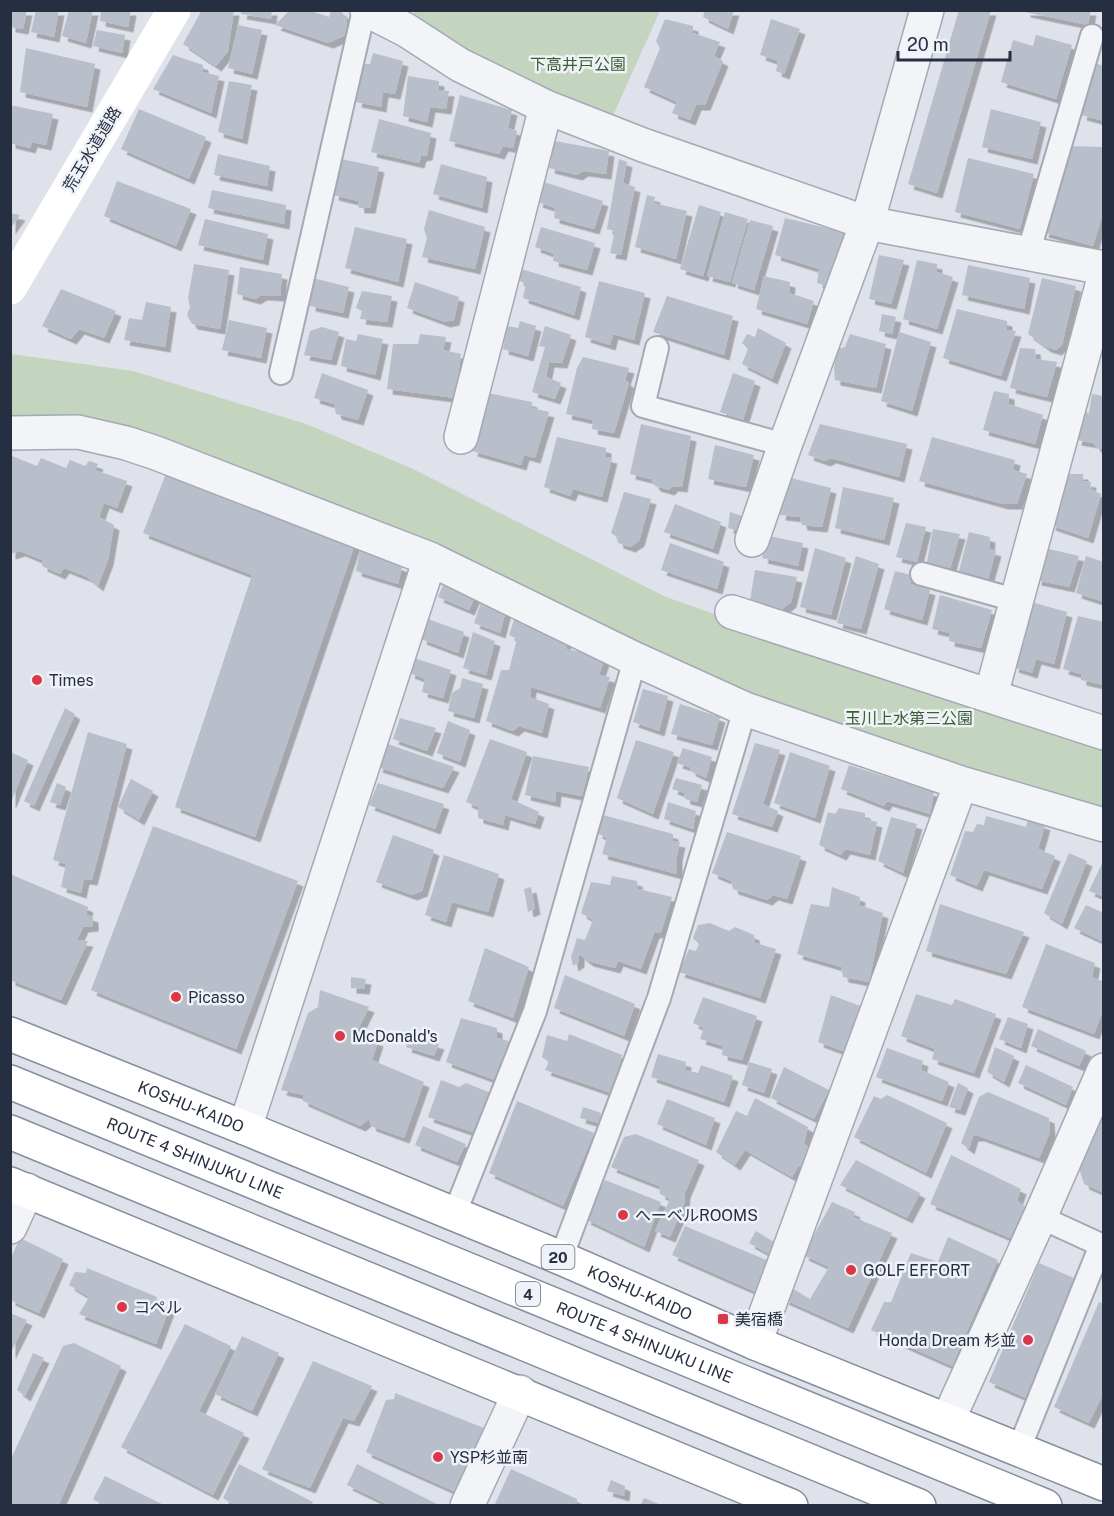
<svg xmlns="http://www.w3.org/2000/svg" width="1114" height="1516" font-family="'Public Sans','Noto Sans JP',sans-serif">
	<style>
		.green { fill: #c3d4bf }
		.building { fill: #b8beca; filter: url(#shadow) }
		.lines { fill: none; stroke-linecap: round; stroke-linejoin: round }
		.lane-casing { stroke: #a4a9b4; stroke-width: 26 }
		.street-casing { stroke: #a4a9b4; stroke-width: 36 }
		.highway-casing { stroke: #858fa2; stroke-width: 36 }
		.lane { stroke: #f2f4f8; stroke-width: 22 }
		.street { stroke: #f2f4f8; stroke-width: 33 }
		.secondary { stroke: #fff; stroke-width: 33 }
		.highway { stroke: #fff; stroke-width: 33 }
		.poi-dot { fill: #db3747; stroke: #eff2f7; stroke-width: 2 }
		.labels { text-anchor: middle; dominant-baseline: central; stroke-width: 5; stroke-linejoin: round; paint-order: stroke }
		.shield { fill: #eff2f7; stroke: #626a78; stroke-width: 1.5 }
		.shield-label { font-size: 15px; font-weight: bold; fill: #262f42 }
		.park-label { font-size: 16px; fill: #385f32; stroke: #eff2f7 }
		.street-label { font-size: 16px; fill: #262f42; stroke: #eff2f7 }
		.poi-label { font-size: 16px; fill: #262f42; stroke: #eff2f7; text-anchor: start }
	</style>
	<defs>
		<filter id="shadow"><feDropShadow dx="5.5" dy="5.5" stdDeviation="0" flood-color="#0004"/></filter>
	</defs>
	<rect width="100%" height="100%" fill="#dfe2ea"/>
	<path class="green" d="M415,11H660L606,131L406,30Z
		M11,354L133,371L306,424L411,468L666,597L818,650L1103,740V813L882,749L597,631L457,559L11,423Z"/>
	<path class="building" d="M10,10H27L23,29L10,27Z
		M36,10H59L54,37L31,32Z
		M69,10H93L86,43L62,36Z
		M101,10H131L128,27L100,21Z
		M202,10H234L228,51L216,66L183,44Z
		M242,10H272L271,19L241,14Z
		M290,10H308L329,17L331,10H340L347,19L346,35L328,43L275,25Z
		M705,10H734L728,29L703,17Z
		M959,10H991L937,193L908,184Z
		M1025,10H1091L1088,25L1025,12Z
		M665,19L693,26V33L720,42L714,56L723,61L705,105H696L690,120L672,113L677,102L644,87L660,48L656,41Z
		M771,19L800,29L784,74L776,71L778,61L760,55Z
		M238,25L262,30L252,74L228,68Z
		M97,30L125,35L122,53L93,46Z
		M1036,35L1072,45L1056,99L1001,82L1013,40L1033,46Z
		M26,48L95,64L87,107L20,92Z
		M373,53L403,61L395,94L383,92L381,107L356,102L364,64H370Z
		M173,55L203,65V72L219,76L211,113L153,89Z
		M1097,64L1104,66V121L1081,115Z
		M408,76L439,81V90L449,91L446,109L430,107L427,122L403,116Z
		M229,81L252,85L242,139L218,132Z
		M460,95L512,110L508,128L517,131L513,148L503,146L499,154L449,141Z
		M10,105L53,114L46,145L32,142L30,148L10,143Z
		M139,109L206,137L189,179L121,149Z
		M991,109L1041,122L1032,159L982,147Z
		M379,119L431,133L427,155L421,156L419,163L371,152Z
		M555,141L609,151L606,174L583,171L577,175L549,168Z
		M1068,146L1104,147V210L1093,246L1043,232Z
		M218,154L270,166L267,186L214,175Z
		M968,158L1034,174L1020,229L955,212Z
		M341,159L379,167L370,208H359L358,201L333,195Z
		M619,159L627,162L623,183L635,187L621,255L610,253L615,231L607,229Z
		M441,164L487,177L482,208L433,194Z
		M117,181L191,209L176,246L104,216Z
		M544,182L603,201L594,229L554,218L555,208L537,202Z
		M212,190L286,205L284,224L208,208Z
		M647,195L655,197L654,203L687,211L676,259L635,247Z
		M699,205L721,212L703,276L680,269Z
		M429,210L485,227L475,269L422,257L427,238L424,229Z
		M725,212L748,219L730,282L707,276Z
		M10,213L20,215L10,229Z
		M785,218L847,233L833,288L817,283L819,269L775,255Z
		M205,219L268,234L263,260L198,245Z
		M750,220L773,226L754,290L732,283Z
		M355,227L407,239L398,282L345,268Z
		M541,227L595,243L587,270L553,261L554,254L535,247Z
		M879,255L904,260L891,304L869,299Z
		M917,260L937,264V272L953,277L937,329L903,319Z
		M194,264L229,270L220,329L192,324L187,315L190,307L188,298Z
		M968,265L1030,278L1024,309L962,295Z
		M240,267L282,274L280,296L262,295L255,299L237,294Z
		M521,269L581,287L574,315L523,298L526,284L518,280Z
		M764,276L790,282L789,293L814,301L807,324L756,309Z
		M313,278L349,287L343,313L310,306Z
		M1042,278L1076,286L1062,345L1056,350L1046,347L1028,334Z
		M599,281L645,293L634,340L613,334L610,345L585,337Z
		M415,282L459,297L454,320L445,322L407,308Z
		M61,289L116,311L104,338L79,329L71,339L42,326Z
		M362,291L392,296L387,322L360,319L362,311L356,308Z
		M667,296L733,316L724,355L653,332Z
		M146,302L171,307L165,347L124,340L129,318L142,320Z
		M957,309L1007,321V330L1016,331L1001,376L943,358Z
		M882,314L896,317L892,334L879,331Z
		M229,320L267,328L261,358L222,350Z
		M520,321L536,326L528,356L503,349L507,326L518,328Z
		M545,326L571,335L562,363L549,362L546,377L561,383L555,399L532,392L545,347L539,346Z
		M322,327L339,332L331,360L304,355L310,331Z
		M758,328L786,343L772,379L742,364L748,349L742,343L747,334L755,337Z
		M899,332L931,342L912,411L881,401Z
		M358,334L383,339L375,375L341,366L346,339L356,341Z
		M420,334L446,337L443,350L461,354L455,398L387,389L393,344H418Z
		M850,334L886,344L876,388L835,380L834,368L837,349L845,347Z
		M1020,348L1035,349L1036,359L1057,362L1047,397L1010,388Z
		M583,357L629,368L625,380L629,383L614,433L592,429L593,420L566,414L577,368Z
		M322,373L368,390L358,420L336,414L334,404L314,398Z
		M733,373L755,381L743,420L720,412Z
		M994,391L1009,394V404L1043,415L1035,444L983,430Z
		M488,393L532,402V408L549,412L535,458L524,455L521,465L472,451Z
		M1092,394L1104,396V449L1097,448L1093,443L1076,440L1082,412L1089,413Z
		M641,424L691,436L682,487L673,486L669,490L655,486L651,479L630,474Z
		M820,424L907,444L899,477L831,458L825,461L808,455Z
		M557,437L606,448V457L612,458L602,497L573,489L570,496L544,487Z
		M932,437L1015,460L1013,470L1027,474L1017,504H1003L919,481Z
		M715,445L754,455L746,487L708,479Z
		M12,456L37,466L41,458L66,468L70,460L85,466L89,461L98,464L95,470L127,481L117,508L104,503L99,517L114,525L108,560L98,586L87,577L64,568L60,574L42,566V560L20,551L10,554V466H12Z
		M167,471L356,541L255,837L175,807L252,575L143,533Z
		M1066,474H1083V481L1091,482L1090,489L1101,494L1088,538L1050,525Z
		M787,477L831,488L822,527L802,525L800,517L780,515Z
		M843,487L894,498L884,540L835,528Z
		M624,492L651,499L639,541L630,547L618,543L617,537L611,533Z
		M675,504L721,522L713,549L664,532Z
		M730,512L745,517L743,532L728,528Z
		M906,523L926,527L917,562L896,557Z
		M933,529L960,534L950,569L927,562Z
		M969,532L990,537L989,549L996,551L988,579L959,571Z
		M769,536L803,543L798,566L762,558Z
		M670,543L724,562L717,589L661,570Z
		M815,548L846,558L831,615L800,607Z
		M1049,549L1079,556L1069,587L1036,580L1039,557Z
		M360,550L402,567L398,584L356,571Z
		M856,556L879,564L861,629L837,623Z
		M1086,556L1104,562V602L1076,593Z
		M755,570L797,577L791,602L781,610L750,600Z
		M895,571L911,575V584L930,590L922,620L884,609Z
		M445,580L476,594L469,610L438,597Z
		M940,595L992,610L981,648L949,641L950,633L932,629Z
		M483,597L506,610L500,633L474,623Z
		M1031,602L1067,612L1054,664L1036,659L1032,673L1013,667Z
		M1078,616L1104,622L1103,685L1081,680V674L1063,669Z
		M515,617L565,639L567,649L595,655L604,660L599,675L610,677L600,708L531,687L530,697L549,704L542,733L519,726L513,731L486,721L501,670H509L517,639L509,635Z
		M428,619L464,632L458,653L421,639Z
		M473,632L495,641L486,675L463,668Z
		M414,658L451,670L443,698L422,692L425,679L409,673Z
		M462,678L483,684L474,718L448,711L452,693L460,688Z
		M643,689L668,696L659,731L633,722Z
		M680,704L720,717L712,745L671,734Z
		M65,708L75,714L34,806L24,801Z
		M400,718L436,728L427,751L393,739Z
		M448,721L470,730L460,762L437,753Z
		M88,732L127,744L92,880L84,879L81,893L61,887L66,864L53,860Z
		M490,739L527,752L511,799L539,812L535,824L505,815L503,825L478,818V807L466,802Z
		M636,740L674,752L653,814L617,798Z
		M385,743L454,767L443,788L377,767Z
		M755,743L780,750L763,804L778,811L772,827L732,814Z
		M683,748L712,757L706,778L691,771L689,767L677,763Z
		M10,752L28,760L11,802H10Z
		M790,752L830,766L815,818L774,803Z
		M533,756L589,767L582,796L556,791L555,802L525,795Z
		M849,765L934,792L930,814L887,801L884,806L841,789Z
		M676,778L702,785L697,802L685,799L684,793L672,789Z
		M131,779L153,791L139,820L118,807Z
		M57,783L66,787L60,805L50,802Z
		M378,783L444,804L435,829L369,805Z
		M668,802L696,811L693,829L664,819Z
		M839,808L865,813V819L877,822L870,855L845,849L841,855L819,845L828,812L835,814Z
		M603,815L673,834V841L680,842L677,856V874L602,854L607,838L597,833Z
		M986,816L1026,827L1028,819L1045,825L1038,849L1055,856L1042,889L984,870L977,886L950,875L965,831L973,832L977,824L984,825Z
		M891,817L917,824L903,873L878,861Z
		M153,826L298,881L236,1049L91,990Z
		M727,832L801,856L787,899L773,895L767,900L733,889L731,881L712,873Z
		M393,835L434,850L422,891L412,895L376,882Z
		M1069,853L1087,861L1062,924L1044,913Z
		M444,855L499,874L488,912L452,902L446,922L425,915Z
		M1104,859V897L1089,891Z
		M10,874L88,907L86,915L93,917V926L83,927L77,940L88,941L61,1000L10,980Z
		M612,876L637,881L638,889L672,897L661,932L654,933L641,969L618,961L615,968L588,961L579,954V962L573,966L571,957L577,938L585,940L593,920L581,913L591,882L610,885Z
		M531,887L535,909L528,912L524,889Z
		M832,887L860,897L859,905L883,913L869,982L843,977L841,967L797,954L811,904L829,907Z
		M940,904L1024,932L1006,974L926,951Z
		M1086,905L1104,913V942L1074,928Z
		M710,923L729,931L735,927L754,935L755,943L776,949L760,998L679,972L689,949L696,951L699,944L693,938L698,925Z
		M1046,944L1095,963L1092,977L1104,982V1008L1094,1034L1022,1007Z
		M485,948L529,967L513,1018L468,1001Z
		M565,975L635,1004L624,1036L554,1008Z
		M351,977L366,979L364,989L351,988Z
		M320,990L369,1007L356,1034L378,1041L372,1060L424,1082L404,1138L371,1126L369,1119L360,1126L303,1101V1095L281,1090L308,1013L318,1007Z
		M916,994L952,1005L955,999L996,1014L974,1073L932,1059L935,1049L901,1036Z
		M831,995L863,1007L848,1053L818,1042Z
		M703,997L757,1016L742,1060L722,1055L723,1046L700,1039L704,1028L693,1023Z
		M1008,1017L1028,1024L1021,1048L999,1039Z
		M461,1018L497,1028V1038L509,1041L495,1080L446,1062Z
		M1038,1029L1086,1051L1079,1066L1031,1046Z
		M569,1034L622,1055L611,1093L545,1070L549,1062L542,1057L547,1035L567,1041Z
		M410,1036L439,1044L434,1056L406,1047Z
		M995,1047L1014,1056L1004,1082L987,1072Z
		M887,1048L923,1061L921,1070L949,1082L942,1101L876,1077Z
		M658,1054L686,1062L685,1070L698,1073L701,1065L733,1076L724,1102L651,1077Z
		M749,1062L772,1069L764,1093L742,1085Z
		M1026,1065L1073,1087L1066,1105L1018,1083Z
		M784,1067L829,1090L814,1119L771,1098Z
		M441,1080L459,1087L466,1083L491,1093L472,1132L428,1117Z
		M958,1083L968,1088L960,1110L949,1107Z
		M988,1092L1049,1118L1050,1132L1039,1158L979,1136H973L969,1149L961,1143L979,1097Z
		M887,1095L947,1123L926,1173L854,1137L874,1096L881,1099Z
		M755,1098L808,1127L804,1144L814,1150L808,1167L798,1166L792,1177L745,1150L735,1165L716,1152L736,1111L747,1116Z
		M667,1099L715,1118L706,1145L657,1124Z
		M517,1101L594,1133L563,1206L489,1173Z
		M583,1107L601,1113L599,1123L580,1118Z
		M1104,1111V1193L1084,1184L1079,1168L1094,1122H1099Z
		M423,1126L466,1144L457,1162L415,1145Z
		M636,1134L699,1160L685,1193L684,1205L670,1237L655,1231L670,1199L660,1194L659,1186L611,1167L624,1137Z
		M951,1155L1021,1189L1017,1201L1025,1206L1010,1238L930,1204Z
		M856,1160L920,1193L907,1218L840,1185Z
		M605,1180L661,1202L644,1247L585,1219Z
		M832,1202L855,1212L853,1217L892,1233L848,1328L783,1299L792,1288L810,1299L829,1267L803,1255Z
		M685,1226L771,1262L756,1292L672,1255Z
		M756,1231L779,1245L771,1255L749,1243Z
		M948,1237L998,1260L952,1366L871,1330L884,1302H891L911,1253L938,1262Z
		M20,1238L63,1259L39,1313L10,1300V1260Z
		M1039,1263L1074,1278L1026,1398L989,1382Z
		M87,1268L157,1297L154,1305L169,1309L156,1344L79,1314L89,1297L69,1285L75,1272L86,1273Z
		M1099,1302L1104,1304V1392L1089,1423L1054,1407Z
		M10,1313L27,1320L10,1354Z
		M185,1324L231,1346L199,1411L244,1433L213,1495L121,1447Z
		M242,1336L279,1353L252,1411L215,1394Z
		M74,1343L121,1366L58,1506H10V1461L63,1346Z
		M33,1353L44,1358L25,1396L17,1390Z
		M313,1361L372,1386L354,1421L343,1418L310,1488L262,1469Z
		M395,1393L484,1428L458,1493L366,1452L386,1400L394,1399Z
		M239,1464L313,1502L311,1506H236L223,1498Z
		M357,1464L441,1506H391L347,1485Z
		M511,1469L577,1499V1506H494Z
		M105,1476L166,1506H105L93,1499Z
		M611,1480L625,1486L624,1496L607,1491Z
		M644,1498L661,1505V1506H640Z"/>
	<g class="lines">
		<g class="lane-casing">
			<path id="lane" d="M1028,254L1092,36
				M657,348L643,406L785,445
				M281,373L364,10
				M922,574L1015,600
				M454,1215L535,1011L635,659
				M561,1258L659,998L745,709
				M1019,1449L1101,1245L1040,1217"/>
		</g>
		<g class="street-casing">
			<path id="street" d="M367,10L406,30L460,65L546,107L643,145L867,223L1104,268
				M10,433L78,432L126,443L156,453L430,559L635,659L745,709L961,783L1104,825
				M461,437L546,107
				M752,540L785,445L867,223L927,10
				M732,612L1104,733
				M991,695L1104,278
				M245,1128L430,559
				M10,1227L27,1190
				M755,1343L961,783
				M948,1420L1040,1217L1104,1070
				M467,1506L520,1392"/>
		</g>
		<g class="highway-casing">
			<g id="highway">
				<path id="s1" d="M10,1034L245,1128L561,1258L755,1343L1104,1484"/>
				<path id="s2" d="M10,1082L1045,1506"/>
				<path d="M10,1132L919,1506"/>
				<path d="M10,1184L791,1506"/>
			</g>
		</g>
		<use href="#lane" class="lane"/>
		<use href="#street" class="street"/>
		<path class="secondary" d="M10,288L174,10"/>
		<use href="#highway" class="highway"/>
	</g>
	<g class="poi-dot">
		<circle cx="37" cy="680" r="6"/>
		<circle cx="176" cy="997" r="6"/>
		<circle cx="340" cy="1036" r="6"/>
		<circle cx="623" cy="1215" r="6"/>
		<circle cx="851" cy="1270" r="6"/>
		<circle cx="122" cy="1307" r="6"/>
		<rect x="717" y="1313" width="12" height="12" rx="3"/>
		<circle cx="1028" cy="1340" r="6"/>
		<circle cx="438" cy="1457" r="6"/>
	</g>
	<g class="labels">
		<g class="shield">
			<rect x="541.5" y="1245" width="33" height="24" rx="4.5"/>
			<rect x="516" y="1282" width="24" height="24" rx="4.5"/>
		</g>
		<g class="shield-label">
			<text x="558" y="1257">20</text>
			<text x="528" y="1294">4</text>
		</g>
		<g class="park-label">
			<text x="578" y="64">下高井戸公園</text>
			<text x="909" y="718">玉川上水第三公園</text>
		</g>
		<g class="street-label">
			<text transform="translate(92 149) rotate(-59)">荒玉水道道路</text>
			<text stroke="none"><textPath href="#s1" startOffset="195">KOSHU-KAIDO</textPath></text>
			<text stroke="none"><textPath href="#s2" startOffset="200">ROUTE 4 SHINJUKU LINE</textPath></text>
			<text stroke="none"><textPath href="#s1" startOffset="681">KOSHU-KAIDO</textPath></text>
			<text stroke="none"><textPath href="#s2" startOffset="686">ROUTE 4 SHINJUKU LINE</textPath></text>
		</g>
		<g class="poi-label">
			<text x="49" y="680">Times</text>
			<text x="188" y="997">Picasso</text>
			<text x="352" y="1036">McDonald's</text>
			<text x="635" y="1215">へーベルROOMS</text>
			<text x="863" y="1270">GOLF EFFORT</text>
			<text x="134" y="1307">コペル</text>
			<text x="735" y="1319">美宿橋</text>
			<text x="1016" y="1340" text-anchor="end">Honda Dream 杉並</text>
			<text x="450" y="1457">YSP杉並南</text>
		</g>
	</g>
	<rect width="1114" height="1516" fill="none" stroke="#262f42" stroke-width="24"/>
	<path d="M898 51v9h112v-9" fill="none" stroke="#262f42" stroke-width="3"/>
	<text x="907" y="51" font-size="18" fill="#262f42" stroke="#eff2f7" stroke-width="4.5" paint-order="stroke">20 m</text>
</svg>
